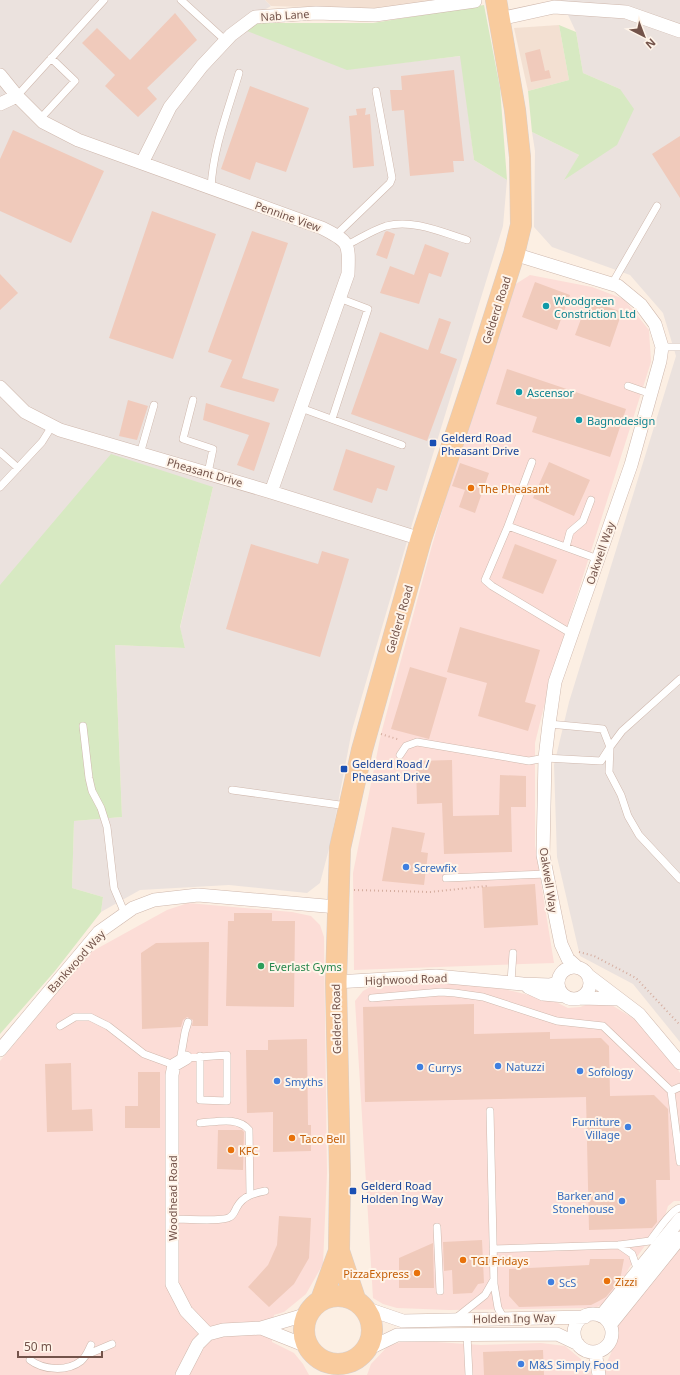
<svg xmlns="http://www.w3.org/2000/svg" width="680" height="1375" font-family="'Noto Sans',sans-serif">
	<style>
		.residential { fill: #f3e0d2 }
		.commercial { fill: #fcddd7 }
		.industrial { fill: #ebe2de }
		.green { fill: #d7e9c2 }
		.building { fill: #f0cabb }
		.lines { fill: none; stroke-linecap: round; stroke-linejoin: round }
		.lane-casing { stroke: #cfb8ad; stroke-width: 8 }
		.street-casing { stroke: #cfb8ad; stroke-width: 14 }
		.primary-casing { stroke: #d8cfcc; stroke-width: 22 }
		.path { stroke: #d5ad9f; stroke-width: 2; stroke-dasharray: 1 3; stroke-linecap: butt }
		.lane { stroke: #fff; stroke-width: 7 }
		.street { stroke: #fff; stroke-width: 13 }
		.primary { stroke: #f9cb9d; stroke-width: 21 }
		.culture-dot { fill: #0f9aa8; stroke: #fff4e9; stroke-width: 1.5 }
		.transit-dot { fill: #1a4fb4; stroke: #fff4e9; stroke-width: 1.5 }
		.food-dot { fill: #e8710a; stroke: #fff4e9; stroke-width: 1.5 }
		.shop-dot { fill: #3f7fe0; stroke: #fff4e9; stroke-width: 1.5 }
		.leisure-dot { fill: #2e9e5b; stroke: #fff4e9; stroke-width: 1.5 }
		.labels { text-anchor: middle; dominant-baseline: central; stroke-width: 4; stroke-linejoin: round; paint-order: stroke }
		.street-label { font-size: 11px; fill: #73534a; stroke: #fff4e9 }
		.culture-label { font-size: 11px; fill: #0d838f; stroke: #fff4e9; text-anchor: start }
		.transit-label { font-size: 11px; fill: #164399; stroke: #fff4e9; text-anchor: start }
		.food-label { font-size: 11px; fill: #c56008; stroke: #fff4e9; text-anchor: start }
		.shop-label { font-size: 11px; fill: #366cbe; stroke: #fff4e9; text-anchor: start }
		.leisure-label { font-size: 11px; fill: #27864d; stroke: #fff4e9; text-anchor: start }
	</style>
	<rect width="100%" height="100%" fill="#fcefe3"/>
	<path class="residential" d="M265,0H429L423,6L370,9L271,6Z
		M559,25L569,80L528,91L514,28Z"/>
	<path class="commercial" d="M530,275L592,287L624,299L649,330L651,362L552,674L535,743V845L554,963L354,970L353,873L381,734L431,549L470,415L511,287Z
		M188,903L292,912L311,916L320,925L324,937L327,1173L323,1264L306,1294L284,1312L274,1315L272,1342L294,1353L303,1364L309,1375H0V1061L91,952L167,910Z
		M447,981L476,984L504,989L554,1001L568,1008L580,1007L594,1002L610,1004L636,1020L675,1065L680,1073V1201H674L668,1206L664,1219L629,1268L621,1285L608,1302L595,1308L449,1310L397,1308L383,1304L373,1298L355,1001L363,991L370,987Z
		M680,1248V1375H605L604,1369L615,1344L616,1327Z
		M407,1340L481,1345L541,1343L565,1346L582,1360L591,1372V1375H367L371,1364L388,1346Z"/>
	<path class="industrial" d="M0,0H265L271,6L237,26L347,69L461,56L474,160L507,180L503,226L422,490L352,730L330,845L320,883L307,893L229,885L140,890L101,912L103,897L72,888L74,821L122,817L115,645L185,648L180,628L213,487L0,586Z
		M561,0H680V1042L633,984L580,956L557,857L554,765L569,702L676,356L663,313L630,275L552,247L534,227L535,151L532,132L579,155L565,180L620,89L583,73L576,32Z"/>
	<path class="green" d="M484,5L500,88L507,180L474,160L460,56L347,70L237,27L258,23H373Z
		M559,25L576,32L583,73L620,89L634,109L617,145L564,180L579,155L532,132L528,91L569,80Z
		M111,454L213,487L180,627L185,648L115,645L122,817L74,821L72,888L103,897L101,912L55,971L0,1034V585Z"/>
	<path class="building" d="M175,13L197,40L147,88L157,99L138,117L105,86L115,75L82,43L97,28L130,60Z
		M540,49L545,71L549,70L551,78L531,82L525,53Z
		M454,70L464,161H453L454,172L410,176L404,110L392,111L390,90H402L401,76Z
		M250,86L309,108L286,172L256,162L250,180L221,169Z
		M366,108L365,115L370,114L374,166L353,168L349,116L357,115L356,109Z
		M13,130L104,171L71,243L0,211V159Z
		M680,136V198L652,154Z
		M152,211L216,234L173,359L109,338Z
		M252,231L288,243L242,378L279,389L274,402L220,387L232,360L208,352Z
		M387,231L395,234L387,259L376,255L385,232Z
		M425,244L449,253L441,277L429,273L419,304L380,293L390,266L414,275Z
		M0,274L18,293L0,310Z
		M535,282L570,295L557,330L522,317Z
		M588,300L622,312L610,347L575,335Z
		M439,318L451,322L440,353L457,359L427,441L351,414L380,332L428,350Z
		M507,369L626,409L610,457L532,432L537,417L496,404Z
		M128,400L148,406L137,440L119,436Z
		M206,403L270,423L254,471L237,465L249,435L203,420Z
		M346,449L395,466L387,491L377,488L372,503L333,490Z
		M549,462L590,480L574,516L533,498Z
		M460,463L489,473L475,513L459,507L465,490L452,486Z
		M251,544L318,564L322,551L349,559L320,657L226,629Z
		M515,544L557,560L543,594L502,578Z
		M460,627L540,650L525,702L536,705L528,731L478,716L487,683L447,672Z
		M410,667L447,678L429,739L391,729Z
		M452,760L453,816L499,815L500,775L526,776V807H511L512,852L444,854L442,803L417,804L416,761Z
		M392,827L425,833L421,852L428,853L424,885L382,881Z
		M535,884L538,925L484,928L482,887Z
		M234,913H272V921H295L294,1007L226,1006L228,921H234Z
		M209,942L208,1026H192L193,1020L187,1017L183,1020L181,1027L142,1029L141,953L156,943Z
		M474,1004V1034L550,1032V1039L601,1038L609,1046L610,1096L654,1095L668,1109L670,1180H656L657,1222L652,1228L589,1230L586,1097L365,1102L363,1007Z
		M307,1039L308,1125H311V1151L273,1152V1112L247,1113L246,1050H268V1040Z
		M71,1063L72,1110L92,1109L93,1131L47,1132L45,1064Z
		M138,1072H160V1128H125V1106H138Z
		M218,1130H242L244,1132L243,1170L217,1169Z
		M279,1216L311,1218L309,1258L294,1284L269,1307L248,1287L268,1265L277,1245Z
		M482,1240L484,1283L478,1284L472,1293L453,1294L452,1270L444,1271L443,1242Z
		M433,1243L434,1288H399V1258Z
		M590,1259H624L620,1280L606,1297L599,1301L591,1305L519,1307L509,1296V1269L589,1265Z
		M543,1350L544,1375H484L483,1352Z"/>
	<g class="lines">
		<g class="lane-casing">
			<path id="lane" d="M181,0L226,41
				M17,96L104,0
				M40,119L75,81L51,58
				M211,188C213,148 228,111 239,73
				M336,235L390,183L392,178L376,91
				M347,245C359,239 373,230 386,226C413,219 441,232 467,240
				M612,284L657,206
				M662,347H680
				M628,386L651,394
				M193,400L183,439L213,449L208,473
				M301,408L402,445
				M332,419L368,309L339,298
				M0,452L18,468
				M140,454L154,405
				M532,462L508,526L485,580L492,586L572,634
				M0,487L42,442L52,426
				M508,526L598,559
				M566,547L570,532L583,521L591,500
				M680,679L622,731L610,747L609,772L621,795L628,816L639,835L680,879
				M83,726L89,778L92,791L101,808L107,827L114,888L125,914
				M400,755L406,746L417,742L529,761L545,758L601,761L610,747L603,729L549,724
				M232,790L347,806
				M446,878L547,874
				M511,982L513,953
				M372,998L441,992L455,993L483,997L557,1021L603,1026L671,1091
				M60,1026L75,1017H90L108,1026L144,1054L174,1065
				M186,1058L227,1055V1101L200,1100V1056
				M180,1061L185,1032L188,1022
				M680,1087L671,1091L680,1162
				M490,1111L494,1284L498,1308L504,1319
				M200,1123C216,1122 238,1116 249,1130L250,1194
				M172,1219C184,1219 223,1222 230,1217C234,1215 235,1210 237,1207C243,1196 254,1193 265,1191
				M437,1227L440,1291
				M619,1245L632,1254L638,1271
				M493,1249L619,1245L650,1241C656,1233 672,1209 680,1208
				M456,1318L485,1295L493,1281
				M467,1335L469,1375
				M86,1355L112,1344
				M30,1360C43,1370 67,1372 81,1361C86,1357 88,1351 91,1345"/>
		</g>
		<g class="street-casing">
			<path id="street" d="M499,19L554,7L626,12L680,31
				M0,75L17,96L43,122L78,140L322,228C350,242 349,243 348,274L271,492
				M0,104L17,96
				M142,163L170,107L202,66L231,35L255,17L316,13L375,15L475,1
				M514,254L618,286L641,305L655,324L662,347L660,361L631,465L555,682L549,724L545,758L543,855L561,944L568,959L577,967
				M0,387L25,412L60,430L271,492L421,539
				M558 983a16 16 0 1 1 32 0a16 16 0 1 1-32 0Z
				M589,976L639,1014L680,1063
				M336,982L436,976L523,984L549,985L558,983
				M528,987L543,994L565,996
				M580,998L619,999
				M0,1050L99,932L133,908L154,900L198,895L337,907
				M186,1058L174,1065L172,1075V1284L186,1311L208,1334
				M365,1308L403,1321L585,1317
				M574 1333a19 19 0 1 1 38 0a19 19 0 1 1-38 0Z
				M601,1316L680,1219
				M610,1325L680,1238
				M261,1328L309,1347
				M366,1350L397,1335L557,1334L578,1344
				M595,1352L599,1375
				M182,1375L198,1344L208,1334L223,1330L261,1328L308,1314"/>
		</g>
		<g class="primary-casing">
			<path id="primary" d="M339,1251L355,1299
				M304 1330a34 34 0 1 1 68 0a34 34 0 1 1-68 0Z
				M321,1300L339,1251L340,1175L336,982L340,848L362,750L421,539L481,358L514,254L521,225L520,157L515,110L496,0"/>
		</g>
		<path class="path" d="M381,734L400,740
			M354,890L430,892L487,886
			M579,952L594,956L636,978L680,1025"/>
		<use href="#lane" class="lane"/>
		<use href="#street" class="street"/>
		<use href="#primary" class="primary"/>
	</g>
	<g class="culture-dot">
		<circle cx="546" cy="306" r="4"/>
		<circle cx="519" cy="392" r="4"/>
		<circle cx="579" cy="420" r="4"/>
	</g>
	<g class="transit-dot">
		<rect x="429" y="439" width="8" height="8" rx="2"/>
		<rect x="340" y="765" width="8" height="8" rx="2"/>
		<rect x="349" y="1187" width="8" height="8" rx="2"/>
	</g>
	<g class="food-dot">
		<circle cx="471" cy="488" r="4"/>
		<circle cx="292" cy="1138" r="4"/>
		<circle cx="231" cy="1150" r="4"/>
		<circle cx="463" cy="1260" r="4"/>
		<circle cx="417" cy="1273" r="4"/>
		<circle cx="607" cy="1281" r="4"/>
	</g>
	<g class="shop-dot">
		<circle cx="406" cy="867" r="4"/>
		<circle cx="498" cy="1066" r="4"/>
		<circle cx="420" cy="1067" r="4"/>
		<circle cx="580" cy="1071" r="4"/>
		<circle cx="277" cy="1081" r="4"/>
		<circle cx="628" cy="1127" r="4"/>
		<circle cx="622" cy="1201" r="4"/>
		<circle cx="551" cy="1282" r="4"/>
		<circle cx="521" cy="1364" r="4"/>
	</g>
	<circle class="leisure-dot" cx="261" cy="966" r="4"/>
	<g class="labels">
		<g class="street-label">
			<text transform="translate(285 15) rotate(-4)">Nab Lane</text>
			<text transform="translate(288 216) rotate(20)">Pennine View</text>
			<text transform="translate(496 310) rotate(-72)">Gelderd Road</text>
			<text transform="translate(205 472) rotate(16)">Pheasant Drive</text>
			<text transform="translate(600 553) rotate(-71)">Oakwell Way</text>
			<text transform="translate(399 619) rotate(-74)">Gelderd Road</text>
			<text transform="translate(549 880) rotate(81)">Oakwell Way</text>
			<text transform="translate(76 961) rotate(-48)">Bankwood Way</text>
			<text transform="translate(406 979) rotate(-2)">Highwood Road</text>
			<text transform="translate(336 1019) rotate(-91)">Gelderd Road</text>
			<text transform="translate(172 1198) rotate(-90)">Woodhead Road</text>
			<text transform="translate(514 1318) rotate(-1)">Holden Ing Way</text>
		</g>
		<g class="culture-label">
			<text x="554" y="300">Woodgreen<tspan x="554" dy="13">Constriction Ltd</tspan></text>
			<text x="527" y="392">Ascensor</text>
			<text x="587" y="420">Bagnodesign</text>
		</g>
		<g class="transit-label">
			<text x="441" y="437">Gelderd Road<tspan x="441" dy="13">Pheasant Drive</tspan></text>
			<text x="352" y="763">Gelderd Road /<tspan x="352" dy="13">Pheasant Drive</tspan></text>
			<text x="361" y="1185">Gelderd Road<tspan x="361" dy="13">Holden Ing Way</tspan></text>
		</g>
		<g class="food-label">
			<text x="479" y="488">The Pheasant</text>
			<text x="300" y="1138">Taco Bell</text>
			<text x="239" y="1150">KFC</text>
			<text x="471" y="1260">TGI Fridays</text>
			<text x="409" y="1273" text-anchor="end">PizzaExpress</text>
			<text x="615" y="1281">Zizzi</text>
		</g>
		<g class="shop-label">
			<text x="414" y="867">Screwfix</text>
			<text x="506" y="1066">Natuzzi</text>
			<text x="428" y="1067">Currys</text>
			<text x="588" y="1071">Sofology</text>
			<text x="285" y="1081">Smyths</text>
			<text x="620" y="1121" text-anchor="end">Furniture<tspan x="620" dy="13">Village</tspan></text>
			<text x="614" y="1195" text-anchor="end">Barker and<tspan x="614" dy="13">Stonehouse</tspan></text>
			<text x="559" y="1282">ScS</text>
			<text x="529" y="1364">M&amp;S Simply Food</text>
		</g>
		<g class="leisure-label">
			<text x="269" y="966">Everlast Gyms</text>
		</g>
	</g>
	<g transform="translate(644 36) rotate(138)" stroke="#fff4e9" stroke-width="3" paint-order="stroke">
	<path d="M0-3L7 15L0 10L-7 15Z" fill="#73534a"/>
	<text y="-6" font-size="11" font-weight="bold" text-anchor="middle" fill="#73534a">N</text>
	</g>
	<path d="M18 1351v6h84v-6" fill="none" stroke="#73534a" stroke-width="2"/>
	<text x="24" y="1351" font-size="12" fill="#73534a" stroke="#fff4e9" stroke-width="3" paint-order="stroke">50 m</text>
</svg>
